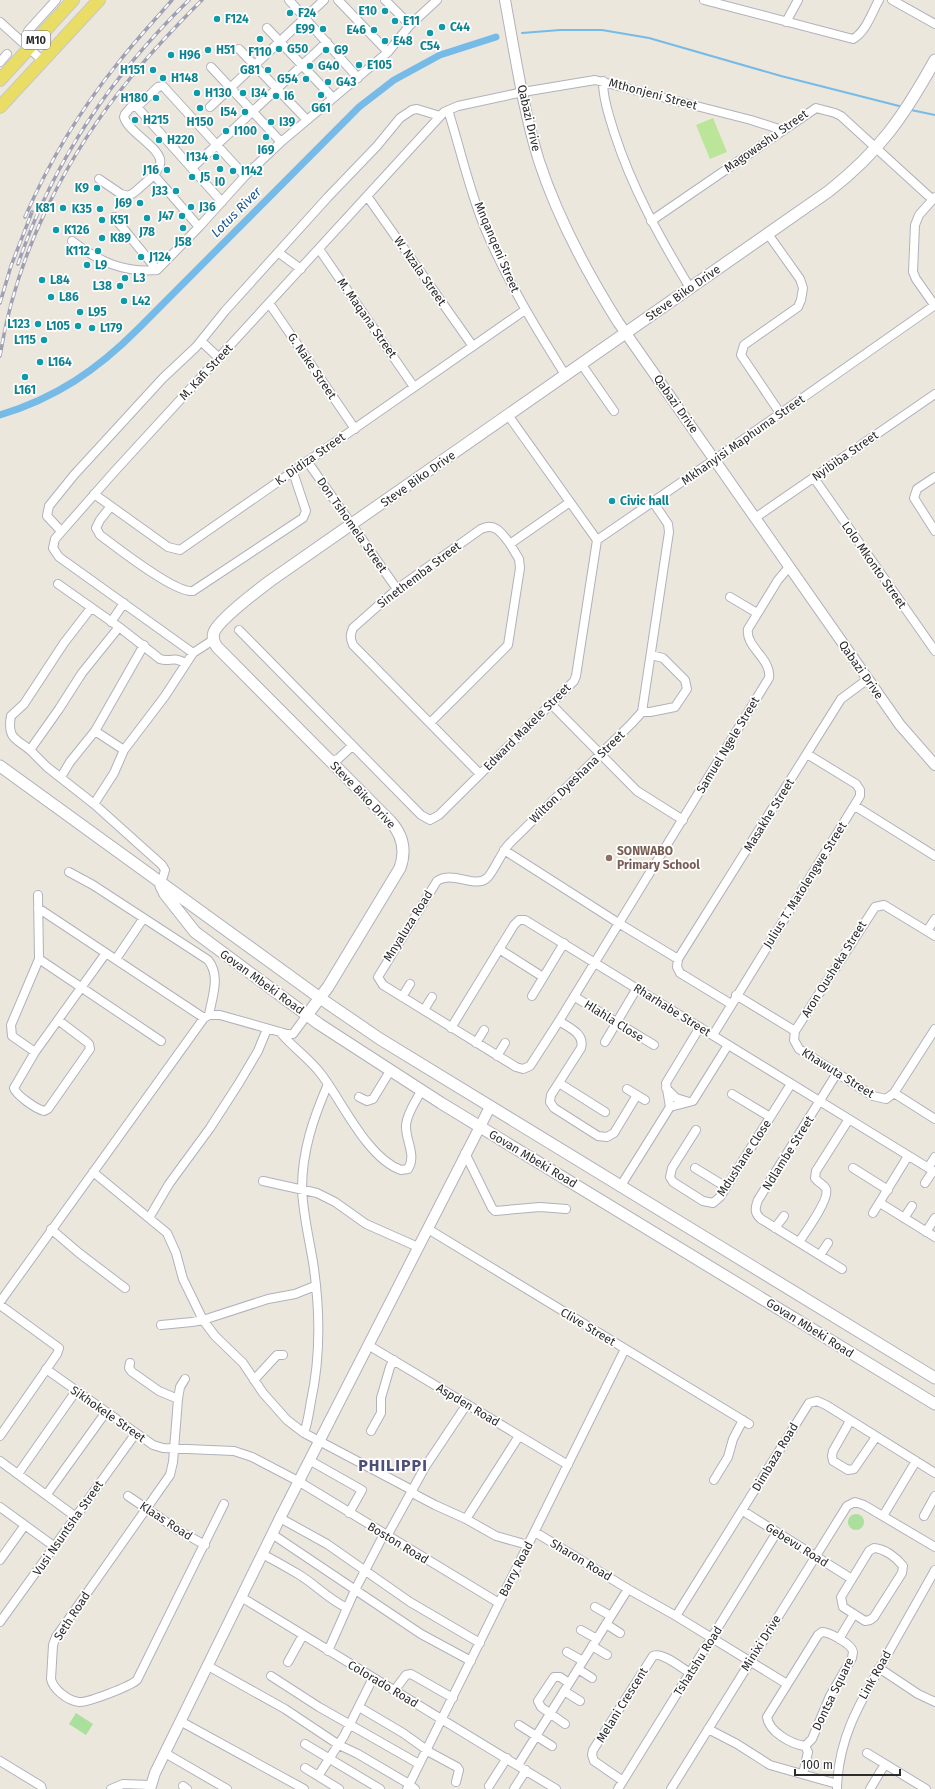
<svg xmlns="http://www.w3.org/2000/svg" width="935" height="1789" font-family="'Fira Sans',sans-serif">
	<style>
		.green { fill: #aadf9d }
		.pitch { fill: #bbe699 }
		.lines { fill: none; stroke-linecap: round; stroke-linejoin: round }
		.stream { stroke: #76bae8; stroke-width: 2 }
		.canal { stroke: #76bae8; stroke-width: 7 }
		.minor-casing { stroke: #b1b1bd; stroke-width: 10 }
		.tertiary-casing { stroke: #b1b1bd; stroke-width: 12 }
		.secondary-casing { stroke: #b1b1bd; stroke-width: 13 }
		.primary-casing { stroke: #c8c8c8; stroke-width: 14 }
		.minor { stroke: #fff; stroke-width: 8 }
		.tertiary { stroke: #fff; stroke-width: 10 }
		.secondary { stroke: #fff; stroke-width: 11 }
		.primary { stroke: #e9dd65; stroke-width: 12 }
		.rail-casing { stroke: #a0a0b4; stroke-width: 3.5 }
		.rail { stroke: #fff; stroke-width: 2; stroke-dasharray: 6; stroke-linecap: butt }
		.culture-dot { fill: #0f9aa8; stroke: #fff; stroke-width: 1.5 }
		.education-dot { fill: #8d6e63; stroke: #fff; stroke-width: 1.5 }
		.labels { text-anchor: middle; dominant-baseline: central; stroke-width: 3.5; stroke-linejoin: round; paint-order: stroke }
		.shield { fill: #fff; stroke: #6b6b6b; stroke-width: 1 }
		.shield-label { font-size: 11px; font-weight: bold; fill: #2b2b2b }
		.culture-label { font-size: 12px; font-weight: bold; fill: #0d838f; stroke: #fff; text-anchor: start }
		.street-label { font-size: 12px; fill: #2b2b2b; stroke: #fff }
		.education-label { font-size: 12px; font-weight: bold; fill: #785e54; stroke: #fff; text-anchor: start }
		.water-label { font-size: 13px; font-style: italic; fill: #145795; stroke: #fff }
		.district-label { font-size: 16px; font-weight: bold; letter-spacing: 1px; fill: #4d4f79; stroke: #fff }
	</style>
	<rect width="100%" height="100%" fill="#ece7dd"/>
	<path class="green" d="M848 1522a8 8 0 1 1 16 0a8 8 0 1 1-16 0Z
		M76,1713L93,1724L86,1735L69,1724Z"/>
	<path class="pitch" d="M713,118L727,152L710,159L696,125Z"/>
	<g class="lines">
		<path class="stream" d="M522,33L560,30H602L649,38L781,76L903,107
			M911,110L935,115"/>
		<path class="canal" d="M0,415C56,398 97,370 138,329L359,107L394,80L440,55L496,37"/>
		<g class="minor-casing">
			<path id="minor" d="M289,0L358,78
				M338,0L388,52
				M385,0L410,25
				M704,0L853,39C866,32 872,12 879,0
				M892,0L935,24
				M0,22L42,60
				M786,22L798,0
				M267,28L333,98
				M28,31L56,0
				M239,49L307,120
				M0,62L7,54
				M211,67L281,142
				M603,81C603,98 609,116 614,132C632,188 660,238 690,288
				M137,107L222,202
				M210,107L324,0
				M448,110C460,148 469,189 484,226C506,279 535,327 566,376
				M193,167L327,42
				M99,179L121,194L129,196L136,191L154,175
				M367,196L472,345
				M935,197L919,215L915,225L913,272L916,279L935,306
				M114,217L157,270
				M651,221L816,108L835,113L841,116L933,200
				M199,227L154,175C156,172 159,168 160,164C164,149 128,133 124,117L125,114L131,107H137L158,87L163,86L245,176
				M768,234L800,279L803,288L801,300L798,307L744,345L741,355L780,413
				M72,241C98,261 123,273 157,270L199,227L245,176L281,142L388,52L410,25L437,0
				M319,249L414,387
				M279,253L301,269
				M269,303L355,429
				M201,341L219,358
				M582,365L614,411
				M508,415L597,540
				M307,461L397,589
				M935,477L917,489L914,498L935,531
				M814,478L935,651
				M94,494L168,547L180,550L525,310
				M653,502L668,524L669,532L642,712L631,724L509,844C501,853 493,873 487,878C475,889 453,870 437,881L378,977L383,985L516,1067L523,1069L530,1066L559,1021L769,678C772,659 745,647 748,629L778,580L789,567
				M111,506L100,520L96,528L100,535C116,547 176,594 193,591L303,518L306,511L293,472
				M755,518L935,394
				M61,531L47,516L49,506L74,475L163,378L196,347L225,311L328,197L377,146L400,118L412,110L417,109L440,116
				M597,540L721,455L935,305
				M58,584L119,627L82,673L59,709L30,750C15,738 7,738 11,716L24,704L64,643L91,608
				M730,597L757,613
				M111,622L124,603
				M119,627L160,659C170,663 174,655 186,664
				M239,630L421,815L430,820L439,815L574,681L576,676L597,540
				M213,640L193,653L59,557L53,548L55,539L114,472L444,112L458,106L523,92L595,80L751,120L782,130
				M551,704L637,791L683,820
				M642,712H650L675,707L687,689L685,680L663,658L651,655
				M430,723L508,645L520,568L519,559L510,544
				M95,731L124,750
				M30,750L47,767L94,804L114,773L124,750L165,696L193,653
				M330,761L338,759L352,746
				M480,774L353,645C350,638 350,635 353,628L397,589L481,529C495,522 502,533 510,544L570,502
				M61,777L70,762L95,731L144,645
				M94,804L162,865L165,870L163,877
				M855,806L935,856
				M504,850L620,924L678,959
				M69,872L93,885L208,960C221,976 212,997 209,1015
				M38,895L39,959L11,1025L12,1036L35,1052L106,953
				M38,908L204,1018
				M927,931L935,919
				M935,936L884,905L875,907L795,1031L794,1040L799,1049L873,1096L886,1099L894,1093L935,1029
				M499,949L543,977
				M39,959L161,1041
				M116,959L143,919
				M736,995L795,1031
				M532,996L564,943
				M402,997L410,984
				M575,997L654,1045
				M731,1004L680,973L677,967L678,959L841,699L868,679
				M424,1010L432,997
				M559,1021C570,1028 585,1034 581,1048L551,1095L550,1102L554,1108L598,1136L607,1137L614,1133L637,1095
				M451,1028L514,925L519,920H525L935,1172
				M280,1032C292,1047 309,1058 321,1074C342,1101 367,1158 401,1170L408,1169C417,1155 405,1140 406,1125C407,1113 416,1101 421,1091
				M713,1035L860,796V790L856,784L807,754
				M605,1042L637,988
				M476,1043L484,1030
				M35,1052L14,1088C16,1095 36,1109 44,1111L48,1109L90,1049L89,1044L87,1042L58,1020
				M497,1056L505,1043
				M837,1073L758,1200C755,1208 754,1213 761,1219L842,1269
				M559,1083L605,1112
				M666,1088L676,1098L689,1102
				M627,1089L645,1100
				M894,1093L935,1119
				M732,1094L770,1117
				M359,1097L367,1101L373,1099L390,1071
				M670,1107L693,1101L728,1045
				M696,1130L672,1168L670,1177L673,1182L703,1201L713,1203L720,1197L791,1084
				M465,1153L492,1208L495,1211L540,1207L566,1209
				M695,1168L726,1187
				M853,1168L888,1190
				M928,1168L935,1157
				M93,1172L167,1233L176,1253L183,1279L203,1320L215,1336L243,1363L263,1393L287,1420L304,1433L410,1489L416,1495L435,1505L466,1519L496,1536L528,1545
				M263,1181L317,1193L335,1202L366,1224L418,1247
				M925,1183L933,1171
				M620,1187L670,1107L666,1083L700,1027
				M880,1203L935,1237
				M873,1213L908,1156
				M149,1218L169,1184L210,1128L239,1083L258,1051L267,1029
				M904,1218L912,1206
				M775,1228L784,1216
				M51,1229L79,1253L125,1288
				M428,1229L749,1424
				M926,1232L935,1218
				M799,1242C805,1233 830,1199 826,1189C824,1184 818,1183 815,1178L816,1171L849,1119
				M820,1255L828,1243
				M0,1302L204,1018L209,1015H220L287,1034H293L307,1015
				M0,1305L59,1348L57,1354L0,1436
				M161,1325L192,1322L203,1320L268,1299L295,1294L315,1286
				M368,1345L568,1465
				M130,1363L129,1368L132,1372L159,1391L178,1399
				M46,1369L153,1445L163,1448L234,1451L252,1457L298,1481L499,1603
				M185,1379L180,1387L178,1399L173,1462L170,1475L56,1637L53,1645L51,1679C53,1689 68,1701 79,1702C87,1703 131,1686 137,1680L224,1504
				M254,1380L277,1355H283
				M850,1421L833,1451L832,1456L833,1461L848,1470L854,1469L876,1437
				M371,1431L381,1413V1398L390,1367L394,1360
				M304,1433C308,1422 309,1412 311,1401C321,1355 320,1308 313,1262C309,1238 303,1214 302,1189C302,1151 313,1119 328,1084
				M309,1460L362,1490L349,1513
				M0,1461L76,1517
				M18,1474L76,1391
				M714,1480L728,1457L733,1439L743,1420
				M47,1494L106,1412
				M128,1496L178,1530L205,1545
				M0,1507L55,1547
				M743,1511L852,1579
				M883,1516L916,1461
				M924,1516L935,1496
				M280,1518L327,1544L410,1602L480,1643
				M466,1519L519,1436
				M535,1532L628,1589L676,1616L787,1684
				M272,1534L421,1634L471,1661
				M387,1536L425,1467L467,1404
				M874,1548C885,1549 896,1557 903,1566L902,1573L874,1617L870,1620L865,1621L843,1607L841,1597L869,1551Z
				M262,1554C274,1560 286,1567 298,1574C315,1584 328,1599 347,1608
				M0,1560L25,1525
				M241,1597L556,1789
				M595,1607L611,1616
				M676,1616L809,1403L817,1401L826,1405L935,1473
				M0,1622L136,1433
				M606,1624L620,1633
				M581,1630L597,1639
				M822,1632C829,1632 852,1644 853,1652C853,1652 852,1658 852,1658L830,1696L812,1739L805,1746C791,1744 769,1732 767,1717L818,1635Z
				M839,1639L854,1614
				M592,1646L607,1655
				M328,1651L355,1590L384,1534
				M567,1652L583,1661
				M288,1662L303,1635
				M208,1666L285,1709L339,1745L358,1754L409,1784L415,1789
				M879,1668L918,1694L935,1702
				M578,1669L592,1678
				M271,1676L319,1707L419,1764
				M394,1691L406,1675L411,1674L453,1698
				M564,1691L580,1701
				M359,1707L403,1733L431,1753L457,1767L459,1770L456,1782
				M180,1721L304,1789
				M565,1724L541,1707L538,1701L554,1677H560L569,1683
				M519,1725L552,1746
				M708,1729L737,1744L770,1765L837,1784
				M305,1744L380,1789
				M165,1753L227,1789
				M867,1753L926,1789
				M0,1761L41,1786L42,1789
				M518,1765L628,1589
				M305,1768L339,1789
				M803,1774L808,1752L805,1746
				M318,1776L344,1736L373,1678
				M623,1781L594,1761L592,1755L593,1750L653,1656C661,1651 682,1668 690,1673
				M183,1786L187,1789
				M489,1786L507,1758
				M111,1789L123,1784L150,1785
				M407,1789L625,1349
				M514,1789L526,1770
				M618,1789L777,1532
				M671,1789L847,1506L855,1502L864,1505L935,1547
				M837,1789C838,1737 861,1701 886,1657C902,1628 919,1599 935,1570
				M870,1789L885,1764"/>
		</g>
		<g class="tertiary-casing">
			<path id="tertiary" d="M505,0C515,54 523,109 539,161C558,219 586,271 618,322L900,725L935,765
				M150,1789L155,1773L280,1518L490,1107"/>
		</g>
		<g class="secondary-casing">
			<path id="secondary" d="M0,766L320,998L380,1039L935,1378
				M161,886L165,894L195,932L319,1024L441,1103L935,1404
				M307,1015L328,987L400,868C406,851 403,835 390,821L217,647C214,643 212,638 214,632C219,620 258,590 270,581L829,191C880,151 904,116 935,60"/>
		</g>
		<g class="primary-casing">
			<path id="primary" d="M0,80L73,0
				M0,107L99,0"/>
		</g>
		<use href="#minor" class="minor"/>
		<use href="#tertiary" class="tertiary"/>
		<use href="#secondary" class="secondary"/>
		<use href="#primary" class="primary"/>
		<g class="rail-casing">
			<path id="rail" d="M25,217C49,162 80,110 118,63C135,41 154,21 172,0
				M18,264C53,161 111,76 189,0
				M0,303L11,266L32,212
				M0,356C16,254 66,155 132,76C154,49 178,24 202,0"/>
		</g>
		<use href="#rail" class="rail"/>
	</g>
	<g class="culture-dot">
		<circle cx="385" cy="11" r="4"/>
		<circle cx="290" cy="13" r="4"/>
		<circle cx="217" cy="19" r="4"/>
		<circle cx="395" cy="21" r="4"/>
		<circle cx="442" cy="27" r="4"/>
		<circle cx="323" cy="29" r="4"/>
		<circle cx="374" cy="30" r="4"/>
		<circle cx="430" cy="33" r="4"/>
		<circle cx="260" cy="39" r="4"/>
		<circle cx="385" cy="41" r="4"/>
		<circle cx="279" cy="49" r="4"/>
		<circle cx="208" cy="50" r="4"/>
		<circle cx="326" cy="50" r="4"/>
		<circle cx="171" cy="55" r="4"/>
		<circle cx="359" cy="65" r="4"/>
		<circle cx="310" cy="66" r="4"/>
		<circle cx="153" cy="70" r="4"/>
		<circle cx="268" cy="70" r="4"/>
		<circle cx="163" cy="78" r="4"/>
		<circle cx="306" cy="79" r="4"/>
		<circle cx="328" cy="82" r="4"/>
		<circle cx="197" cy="93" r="4"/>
		<circle cx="243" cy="93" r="4"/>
		<circle cx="321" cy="95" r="4"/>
		<circle cx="276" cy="96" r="4"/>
		<circle cx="156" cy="98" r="4"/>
		<circle cx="200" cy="108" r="4"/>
		<circle cx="245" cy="112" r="4"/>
		<circle cx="135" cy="120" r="4"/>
		<circle cx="271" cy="122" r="4"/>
		<circle cx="226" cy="131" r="4"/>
		<circle cx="266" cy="137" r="4"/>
		<circle cx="159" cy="140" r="4"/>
		<circle cx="216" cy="157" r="4"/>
		<circle cx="220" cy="169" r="4"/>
		<circle cx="167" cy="170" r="4"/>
		<circle cx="233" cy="171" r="4"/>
		<circle cx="192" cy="177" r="4"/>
		<circle cx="97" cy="188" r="4"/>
		<circle cx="176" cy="191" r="4"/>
		<circle cx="140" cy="203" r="4"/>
		<circle cx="191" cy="207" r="4"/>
		<circle cx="63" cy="208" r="4"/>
		<circle cx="100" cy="209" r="4"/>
		<circle cx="182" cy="216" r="4"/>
		<circle cx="147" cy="218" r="4"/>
		<circle cx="102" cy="220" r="4"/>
		<circle cx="183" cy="228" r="4"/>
		<circle cx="56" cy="230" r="4"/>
		<circle cx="102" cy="238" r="4"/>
		<circle cx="98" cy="251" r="4"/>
		<circle cx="141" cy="257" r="4"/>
		<circle cx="87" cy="265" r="4"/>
		<circle cx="125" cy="278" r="4"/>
		<circle cx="42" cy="280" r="4"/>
		<circle cx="120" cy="286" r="4"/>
		<circle cx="51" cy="297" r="4"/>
		<circle cx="124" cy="301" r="4"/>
		<circle cx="80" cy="312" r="4"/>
		<circle cx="38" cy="324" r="4"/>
		<circle cx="78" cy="326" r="4"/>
		<circle cx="92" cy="328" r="4"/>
		<circle cx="44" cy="340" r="4"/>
		<circle cx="40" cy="362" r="4"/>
		<circle cx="25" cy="377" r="4"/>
		<circle cx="612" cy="501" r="4"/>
	</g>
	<circle class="education-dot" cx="609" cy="858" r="4"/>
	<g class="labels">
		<rect class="shield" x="22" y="31" width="28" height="18" rx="3"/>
		<g class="shield-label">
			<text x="36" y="40">M10</text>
		</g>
		<g class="culture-label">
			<text x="377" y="11" text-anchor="end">E10</text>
			<text x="298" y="13">F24</text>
			<text x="225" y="19">F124</text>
			<text x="403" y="21">E11</text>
			<text x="450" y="27">C44</text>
			<text x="315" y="29" text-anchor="end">E99</text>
			<text x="366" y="30" text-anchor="end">E46</text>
			<text x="393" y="41">E48</text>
			<text x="430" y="46" text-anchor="middle">C54</text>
			<text x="287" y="49">G50</text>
			<text x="216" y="50">H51</text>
			<text x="334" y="50">G9</text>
			<text x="260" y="52" text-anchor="middle">F110</text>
			<text x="179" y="55">H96</text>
			<text x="367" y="65">E105</text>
			<text x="318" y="66">G40</text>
			<text x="145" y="70" text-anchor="end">H151</text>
			<text x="260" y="70" text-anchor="end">G81</text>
			<text x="171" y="78">H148</text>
			<text x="298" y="79" text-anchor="end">G54</text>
			<text x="336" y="82">G43</text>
			<text x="205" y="93">H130</text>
			<text x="251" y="93">I34</text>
			<text x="284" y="96">I6</text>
			<text x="148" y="98" text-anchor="end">H180</text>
			<text x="321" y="108" text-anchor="middle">G61</text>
			<text x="237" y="112" text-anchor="end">I54</text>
			<text x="143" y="120">H215</text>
			<text x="200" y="122" text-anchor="middle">H150</text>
			<text x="279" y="122">I39</text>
			<text x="234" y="131">I100</text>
			<text x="167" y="140">H220</text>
			<text x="266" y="150" text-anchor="middle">I69</text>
			<text x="208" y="157" text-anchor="end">I134</text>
			<text x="159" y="170" text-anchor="end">J16</text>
			<text x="241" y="171">I142</text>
			<text x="200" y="177">J5</text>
			<text x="220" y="182" text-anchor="middle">I0</text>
			<text x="89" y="188" text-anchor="end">K9</text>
			<text x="168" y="191" text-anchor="end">J33</text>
			<text x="132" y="203" text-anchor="end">J69</text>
			<text x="199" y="207">J36</text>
			<text x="55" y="208" text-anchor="end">K81</text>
			<text x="92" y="209" text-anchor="end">K35</text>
			<text x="174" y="216" text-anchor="end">J47</text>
			<text x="110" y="220">K51</text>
			<text x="64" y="230">K126</text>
			<text x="147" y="232" text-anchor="middle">J78</text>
			<text x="110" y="238">K89</text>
			<text x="183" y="242" text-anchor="middle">J58</text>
			<text x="90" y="251" text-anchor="end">K112</text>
			<text x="149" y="257">J124</text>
			<text x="95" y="265">L9</text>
			<text x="133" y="278">L3</text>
			<text x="50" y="280">L84</text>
			<text x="112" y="286" text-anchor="end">L38</text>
			<text x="59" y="297">L86</text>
			<text x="132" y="301">L42</text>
			<text x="88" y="312">L95</text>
			<text x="30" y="324" text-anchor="end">L123</text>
			<text x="70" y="326" text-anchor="end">L105</text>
			<text x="100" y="328">L179</text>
			<text x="36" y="340" text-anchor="end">L115</text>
			<text x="48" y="362">L164</text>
			<text x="25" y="390" text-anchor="middle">L161</text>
			<text x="620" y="501">Civic hall</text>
		</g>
		<g class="street-label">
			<text transform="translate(653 94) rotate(15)">Mthonjeni Street</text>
			<text transform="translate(529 118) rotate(77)">Qabazi Drive</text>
			<text transform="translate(766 141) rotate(-35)">Magowashu Street</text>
			<text transform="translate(497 247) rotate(67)">Mnqanqeni Street</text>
			<text transform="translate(420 271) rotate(55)">W. Nzala Street</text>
			<text transform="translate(683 293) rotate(-35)">Steve Biko Drive</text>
			<text transform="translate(367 318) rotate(55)">M. Maqana Street</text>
			<text transform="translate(312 366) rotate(56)">G. Nake Street</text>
			<text transform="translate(206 372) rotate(-47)">M. Kafi Street</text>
			<text transform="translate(676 404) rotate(55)">Qabazi Drive</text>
			<text transform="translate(743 440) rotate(-35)">Mkhanyisi Maphuma Street</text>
			<text transform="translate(845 456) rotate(-35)">Nyibiba Street</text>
			<text transform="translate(310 459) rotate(-35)">K. Didiza Street</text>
			<text transform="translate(418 479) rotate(-35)">Steve Biko Drive</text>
			<text transform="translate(352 525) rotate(55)">Don Tshomela Street</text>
			<text transform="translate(874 565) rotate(55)">Lolo Mkonto Street</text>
			<text transform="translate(419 575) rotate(-37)">Sinethemba Street</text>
			<text transform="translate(861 670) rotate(55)">Qabazi Drive</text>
			<text transform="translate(527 727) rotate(-45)">Edward Makele Street</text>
			<text transform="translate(728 745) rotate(-59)">Samuel Ngele Street</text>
			<text transform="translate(577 777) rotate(-44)">Wilton Dyeshana Street</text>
			<text transform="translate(363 795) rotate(46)">Steve Biko Drive</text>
			<text transform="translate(769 815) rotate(-58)">Masakhe Street</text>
			<text transform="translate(805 885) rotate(-58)">Julius T. Matolengwe Street</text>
			<text transform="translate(408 926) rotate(-58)">Mnyaluza Road</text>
			<text transform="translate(834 969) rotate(-58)">Aron Qusheka Street</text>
			<text transform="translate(262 982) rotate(36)">Govan Mbeki Road</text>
			<text transform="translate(672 1010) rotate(32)">Rharhabe Street</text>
			<text transform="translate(614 1021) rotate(32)">Hlahla Close</text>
			<text transform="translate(838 1073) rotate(32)">Khawuta Street</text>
			<text transform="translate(788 1153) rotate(-58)">Ndlambe Street</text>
			<text transform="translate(744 1158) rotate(-57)">Mdushane Close</text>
			<text transform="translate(533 1159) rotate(31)">Govan Mbeki Road</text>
			<text transform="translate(588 1327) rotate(31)">Clive Street</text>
			<text transform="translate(810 1328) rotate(32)">Govan Mbeki Road</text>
			<text transform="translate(468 1405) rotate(31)">Aspden Road</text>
			<text transform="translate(108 1414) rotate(35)">Sikhokele Street</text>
			<text transform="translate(775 1457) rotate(-59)">Dimbaza Road</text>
			<text transform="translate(166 1521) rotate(33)">Klaas Road</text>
			<text transform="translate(68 1528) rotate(-55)">Vusi Nsuntsha Street</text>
			<text transform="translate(398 1543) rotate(31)">Boston Road</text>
			<text transform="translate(797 1545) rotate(32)">Gebevu Road</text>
			<text transform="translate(581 1560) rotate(31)">Sharon Road</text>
			<text transform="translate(516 1569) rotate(-63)">Barry Road</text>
			<text transform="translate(72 1616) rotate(-57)">Seth Road</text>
			<text transform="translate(761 1643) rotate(-58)">Minixi Drive</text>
			<text transform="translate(698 1661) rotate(-58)">Tshatshu Road</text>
			<text transform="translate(875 1675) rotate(-61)">Link Road</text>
			<text transform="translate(383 1684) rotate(31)">Colorado Road</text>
			<text transform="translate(833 1694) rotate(-64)">Dontsa Square</text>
			<text transform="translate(622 1705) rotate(-58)">Melani Crescent</text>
		</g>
		<g class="education-label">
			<text x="617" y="851">SONWABO<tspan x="617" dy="14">Primary School</tspan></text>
		</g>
		<g class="water-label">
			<text transform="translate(236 212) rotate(-45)">Lotus River</text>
		</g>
		<g class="district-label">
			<text x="393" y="1465">PHILIPPI</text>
		</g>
	</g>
	<path d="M795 1769v6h105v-6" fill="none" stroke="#2b2b2b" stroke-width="2"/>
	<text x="801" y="1769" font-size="12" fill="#2b2b2b" stroke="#ffffff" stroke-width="3" paint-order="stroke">100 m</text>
</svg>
